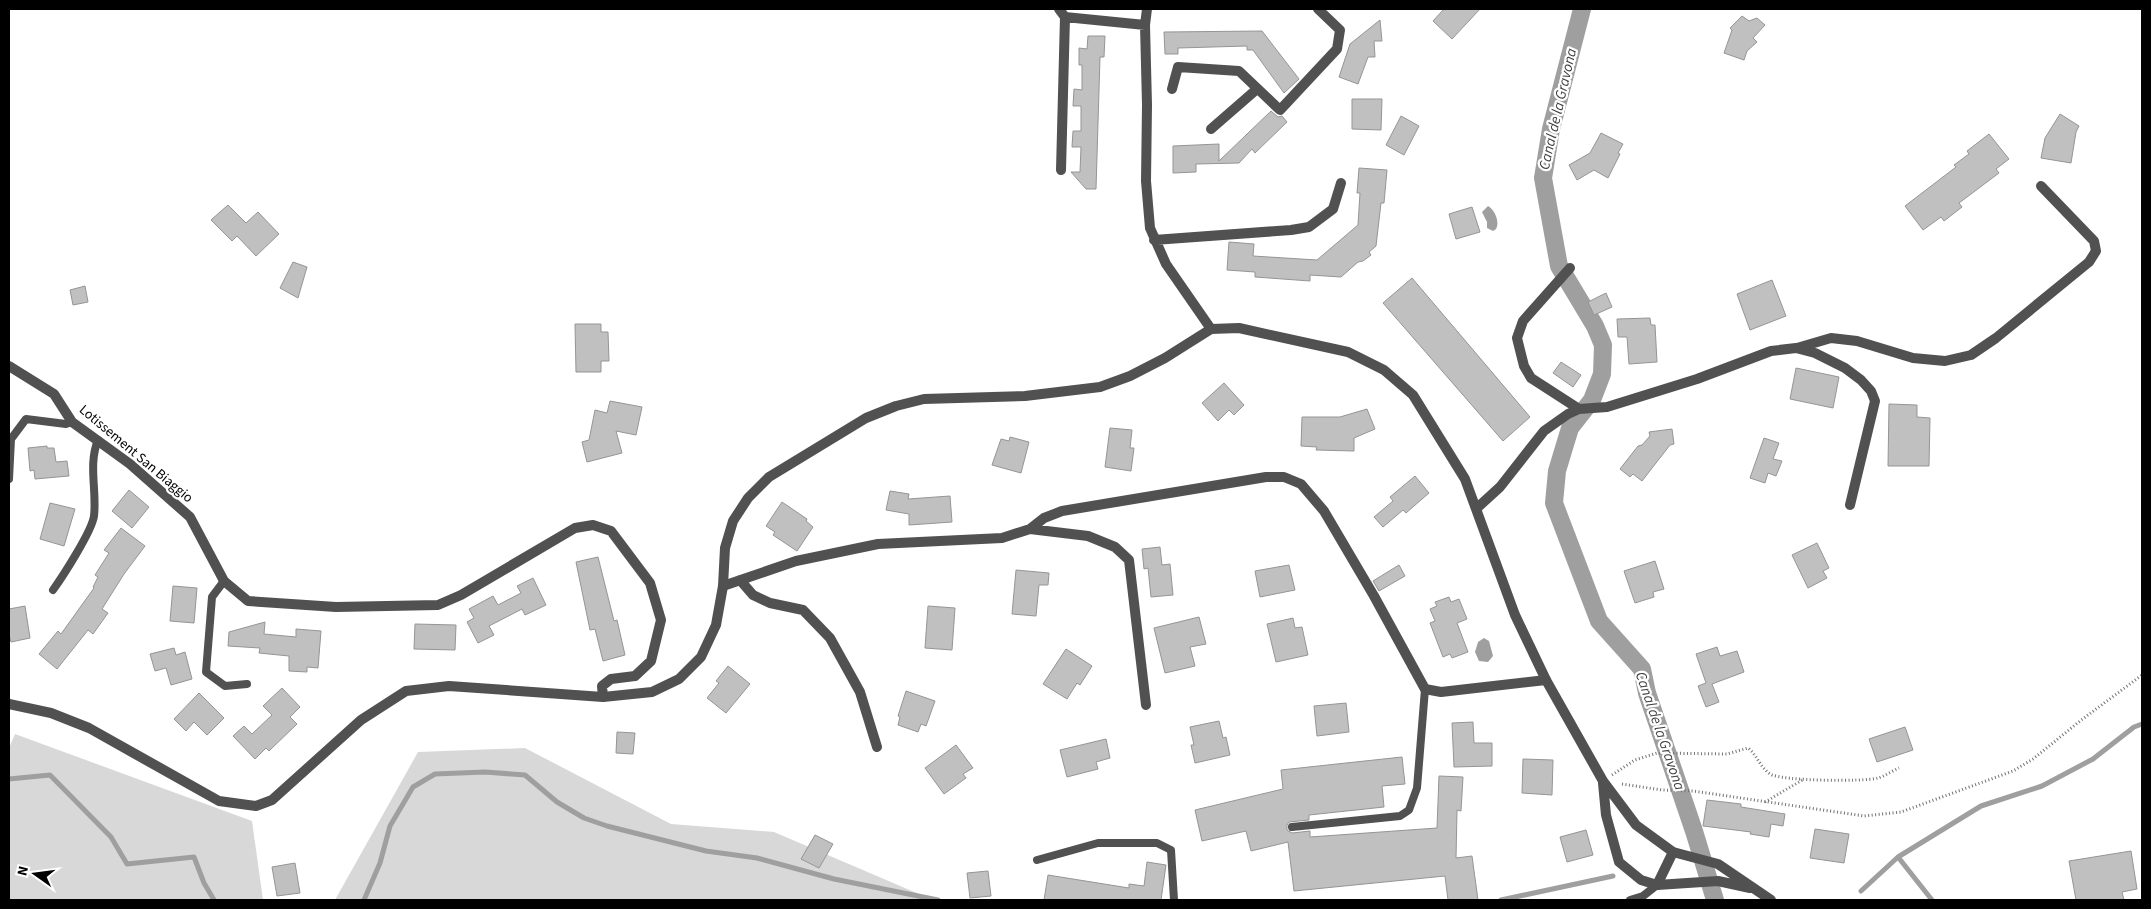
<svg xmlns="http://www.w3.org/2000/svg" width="2151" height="909" font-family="'Source Sans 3',sans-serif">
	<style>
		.green { fill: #d8d8d8 }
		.water { fill: #9f9f9f }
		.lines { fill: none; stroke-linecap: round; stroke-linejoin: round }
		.stream { stroke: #9f9f9f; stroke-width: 5 }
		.canal { stroke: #9f9f9f; stroke-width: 18 }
		.building { fill: #c0c0c0; stroke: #959595 }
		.path { stroke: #737373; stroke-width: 3; stroke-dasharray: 1 2.5; stroke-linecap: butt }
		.service { stroke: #515151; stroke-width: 8 }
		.minor { stroke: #515151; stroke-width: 10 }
		.tertiary { stroke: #515151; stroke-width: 10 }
		.labels { text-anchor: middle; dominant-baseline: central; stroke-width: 4.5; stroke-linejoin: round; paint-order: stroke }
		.street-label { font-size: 14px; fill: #000; stroke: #fff }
		.water-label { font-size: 15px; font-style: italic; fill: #404040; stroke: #fff }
	</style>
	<rect width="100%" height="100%" fill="#fff"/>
	<path class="green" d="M15,734L252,821L263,900H9V748Z
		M525,748L671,824L774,832L933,900H335L418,752Z"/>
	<path class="water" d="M1488,206C1495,210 1500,222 1496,229L1493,231L1487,228V222L1482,212Z
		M1484,638L1489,641L1493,656L1488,662L1479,661L1475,652L1478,642Z"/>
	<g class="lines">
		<path class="stream" d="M9,779L50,775L111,837L127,864L194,857L204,883L214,900
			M1898,857L1932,900
			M1861,891L1898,857L1981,806L2042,786L2093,759L2134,727L2142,724
			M364,900L380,863L390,826L413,787L435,774L485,772L525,775L557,802L584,818L607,826L706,851L757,858L834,879L938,900
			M1501,900L1613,876"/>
		<path class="canal" d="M1582,9L1551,129L1543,178L1559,266L1595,326L1603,345L1602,374L1592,400L1570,428L1557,471L1554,503L1599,621L1642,669L1647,693L1694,831L1715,900"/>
	</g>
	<path class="building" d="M1444,9H1480L1452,39L1433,21Z
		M1742,16L1749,21L1757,18L1765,25L1753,38L1757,42L1747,51L1744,60L1724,53L1732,30L1730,28Z
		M1380,20L1382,41H1374L1375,57H1368L1358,84L1339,77L1350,44Z
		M1262,31L1299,79L1284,93L1253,50H1247V46L1178,48V54H1165L1164,32Z
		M1088,36H1105L1104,57H1100L1096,189H1086L1071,172H1080L1081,147H1072L1073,131H1081V106H1073L1074,89L1082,90V65H1079V48L1087,49Z
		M1352,99H1382L1381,130L1352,129Z
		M1271,111L1278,117L1282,116L1287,122L1255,153L1252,149L1239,163L1196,164V172L1173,173V146L1219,144V161Z
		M2060,114L2079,126L2076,132L2071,163L2041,158L2045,138Z
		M1401,116L1419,126L1404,155L1386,145Z
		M1601,133L1623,144L1618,153L1620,154L1608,178L1594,170L1577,180L1569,165L1590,153Z
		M1989,134L2009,159L1996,169L1999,173L1959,203L1962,207L1944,221L1941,217L1923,230L1905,206L1956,167L1954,165L1969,154L1967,151Z
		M1359,168L1387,170L1384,203H1381L1376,246L1369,252L1371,255L1363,261L1358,262L1341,277L1310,275V281L1255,277V272L1227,270L1229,242L1254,244L1253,256L1317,260L1358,225L1360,193H1357Z
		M228,205L246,223L258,212L279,234L256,256L237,236L232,241L211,220Z
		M1472,207L1480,232L1456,239L1449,214Z
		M293,262L307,267L298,298L280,288Z
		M1412,278L1530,417L1503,441L1383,303Z
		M1772,280L1786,316L1750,330L1737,294Z
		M85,286L88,302L73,305L70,290Z
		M1606,293L1612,307L1594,315L1588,302Z
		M1650,318L1651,325H1655L1657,362L1629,364L1627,337H1618L1617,319Z
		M575,324H601V332H608L609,361H601V372H576Z
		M1561,362L1581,375L1573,387L1553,373Z
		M1796,368L1839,377L1833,408L1790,399Z
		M1224,383L1244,405L1234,415L1229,410L1218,421L1202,403Z
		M610,401L642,407L636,435L616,431L622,453L587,462L582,442L589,440L595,410L607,413Z
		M1889,404L1917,405V417L1930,418L1929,466H1888Z
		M1367,409L1375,429L1354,438V451L1316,450L1317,447L1301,446L1302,417H1340Z
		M1110,428L1132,430L1130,448H1134L1131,471L1105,467Z
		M1672,429L1674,444L1670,445L1642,481L1633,474L1630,477L1620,469L1638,446L1642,445L1650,436L1649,432Z
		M1010,437L1029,442L1021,473L992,465L1001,439L1009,441Z
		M1764,438L1779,443L1773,459L1782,461L1776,476L1768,473L1765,483L1750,478Z
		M47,446V448H54L56,462L67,461L69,476L35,479L34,470L30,471L28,448Z
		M1415,476L1429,493L1406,513L1403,510L1383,527L1374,517L1393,501L1390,497Z
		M129,490L149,507L132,528L112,511Z
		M890,491L909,494L908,499L950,496L952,522L909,525V514L886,510Z
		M782,502L807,519L806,521L813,527L797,551L773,535L775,532L766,526Z
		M50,503L75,509L64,546L40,539Z
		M121,528L145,546L124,574L102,609L108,613L93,634L88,630L57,669L39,654L58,631L61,634L94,588L93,587L98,577L95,575L109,553L104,550Z
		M1817,543L1829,568L1823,571L1827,578L1808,588L1792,555Z
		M1160,547L1162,565L1170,564L1173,595L1151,597L1148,568L1144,569L1142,549Z
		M598,557L614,621L617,620L625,655L603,661L595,629L590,630L576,562Z
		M1655,561L1664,589L1653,592L1654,597L1635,603L1624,571Z
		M1289,565L1295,590L1260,597L1255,571Z
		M1399,565L1405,576L1379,591L1373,581Z
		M1016,570L1049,573L1048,585H1039L1036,616L1012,614Z
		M533,578L546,605L525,615L522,609L489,626L494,635L478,643L467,622L474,618L469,609L493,596L498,605L521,593L517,586Z
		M173,586L197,588L194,623L170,621Z
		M1449,597L1451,602L1459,599L1467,619L1457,623L1468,652L1452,658L1450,654L1443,657L1430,623L1435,621L1430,609L1437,606L1435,602Z
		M25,606L30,638L11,642L9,635V609Z
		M928,606L955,608L952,650L925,648Z
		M1199,617L1206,644L1190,647L1195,666L1165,673L1154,628Z
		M1293,618L1295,628L1302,627L1308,655L1276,662L1267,624Z
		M265,622L264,634L296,637V629L321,631L318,668L307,667V672L289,671V656L259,653L260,648L228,646L229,632Z
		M415,624L456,625L455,650L414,649Z
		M1717,647L1720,656L1737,651L1744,672L1712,684L1719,702L1706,707L1698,686L1706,683L1696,654Z
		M174,648L176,655L185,652L192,679L171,685L166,668L155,671L150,654Z
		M1066,649L1092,666L1080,685L1077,683L1067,699L1043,684Z
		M728,666L750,684L726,713L707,698L719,683L716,681Z
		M282,688L300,707L290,717L297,724L269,751L266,748L255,759L233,736L244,726L252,734L272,715L263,706Z
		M906,691L935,701L926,726L921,724L918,732L898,725L900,717L898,716Z
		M199,693L224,718L207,735L194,722L186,731L174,719Z
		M1346,703L1349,732L1317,736L1314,706Z
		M1219,721L1223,738L1226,737L1230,755L1195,763L1191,745H1194L1190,727Z
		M1473,722L1474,743H1492V766L1454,767L1452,723Z
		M1905,727L1913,750L1877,762L1869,739Z
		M617,732L635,733L633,754L616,753Z
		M1106,739L1110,758L1096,762L1098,769L1067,777L1060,750Z
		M956,745L973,768L963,774L966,778L944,794L925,768Z
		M1402,757L1405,784L1382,786L1384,807L1309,815V820L1289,822L1287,825V830L1292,833L1310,831V837L1437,828L1439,776L1463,777L1461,811L1457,810L1456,858L1472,856L1478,900H1448L1445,876L1294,891L1288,842L1251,851L1246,831L1202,841L1195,810L1283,789L1281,770Z
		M1523,759L1553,760L1552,795L1522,793Z
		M1707,800L1741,804V807L1785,814L1783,826L1771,824L1769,837L1750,834L1751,832L1703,826Z
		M1815,829L1849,834L1844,863L1810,858Z
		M1586,830L1593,855L1567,862L1560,837Z
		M815,835L833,844L819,868L801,859Z
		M2131,851L2137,889L2122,892L2124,900H2076L2069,861Z
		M1147,862L1166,865L1161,900H1044L1048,875L1129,888V884L1144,886Z
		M295,863L300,893L277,896L272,867Z
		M988,871L991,896L970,898L967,873Z"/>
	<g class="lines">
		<path class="path" d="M1612,775L1635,760L1657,753L1727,754L1748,748C1757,755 1760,767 1770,774C1781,781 1863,782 1878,778C1885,776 1892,771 1899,768
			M1622,784L1662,790L1693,791L1864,816L1901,812L2013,771L2033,759L2080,721L2142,675
			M1765,802L1804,779"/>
		<path class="service" d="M9,479L11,439L26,419L66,424L72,422
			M224,581L212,597L206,672L225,686L247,684
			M53,590C63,576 92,531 94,516C97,491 88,464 98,440
			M1292,827L1400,816L1409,810L1417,788L1425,689
			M1037,860L1098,843H1157L1171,850L1174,900
			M1630,900L1643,896L1657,885"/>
		<path class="minor" d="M1059,9L1065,17L1061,170
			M1147,9L1145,25L1147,105L1146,181L1150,228L1166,264L1211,329
			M1065,17L1145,25
			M1172,89L1178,67L1239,71L1280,110L1337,49L1340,30L1318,9
			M1211,129L1257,89
			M1154,240L1291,230L1309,227L1333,209L1341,183
			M1570,268L1523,321L1517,338L1524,366L1531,378L1579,409
			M1797,348L1831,338L1857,341L1913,358L1945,361L1971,355L1996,338L2089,262L2096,251L2094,241L2041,186
			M9,366L54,394L72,422L130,464L190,517L224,581L248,601L336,607L438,605L461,595L575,528L593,525L611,531L650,583L661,620L651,661L635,676L611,679L602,686L603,697
			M1477,508L1500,487L1544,431L1568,414L1579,409L1607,407L1697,379L1771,351L1796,348L1815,353L1845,368L1861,380L1871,391L1875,401L1850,505
			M1030,529L1088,536L1115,547L1129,560L1146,705
			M740,580L753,595L770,603L803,610L830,638L860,692L877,747
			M723,586L796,561L878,544L1002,538L1030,529L1044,518L1062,511L1266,477H1284L1301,484L1324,511L1374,596L1425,689L1441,692L1546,680
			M1657,885L1673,852"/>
		<path class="tertiary" d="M9,704L51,713L89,728L219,801L256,806L272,800L361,720L406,691L449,686L603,697L652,692L679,679L701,657L716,625L723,586L725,548L733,521L748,498L769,477L866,418L896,406L924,399L1025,396L1100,387L1130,376L1165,358L1211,329L1239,328L1348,352L1384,370L1413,395L1465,479L1515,615L1546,680L1603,781L1636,825L1673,852L1718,864L1771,900
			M1603,783L1606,815L1619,862L1641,880L1657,885L1718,881L1750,888"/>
	</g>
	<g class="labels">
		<g class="street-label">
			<text transform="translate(136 454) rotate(40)">Lotissement San Biaggio</text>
		</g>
		<g class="water-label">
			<text transform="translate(1558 109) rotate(-77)">Canal de la Gravona</text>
			<text transform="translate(1660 731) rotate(71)">Canal de la Gravona</text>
		</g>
	</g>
	<rect width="2151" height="909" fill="none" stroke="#000000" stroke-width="20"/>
	<g transform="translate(35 874) rotate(284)" stroke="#ffffff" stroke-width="4" paint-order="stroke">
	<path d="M0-4L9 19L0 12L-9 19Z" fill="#000000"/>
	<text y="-8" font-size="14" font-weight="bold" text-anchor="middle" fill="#000000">N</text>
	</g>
</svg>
